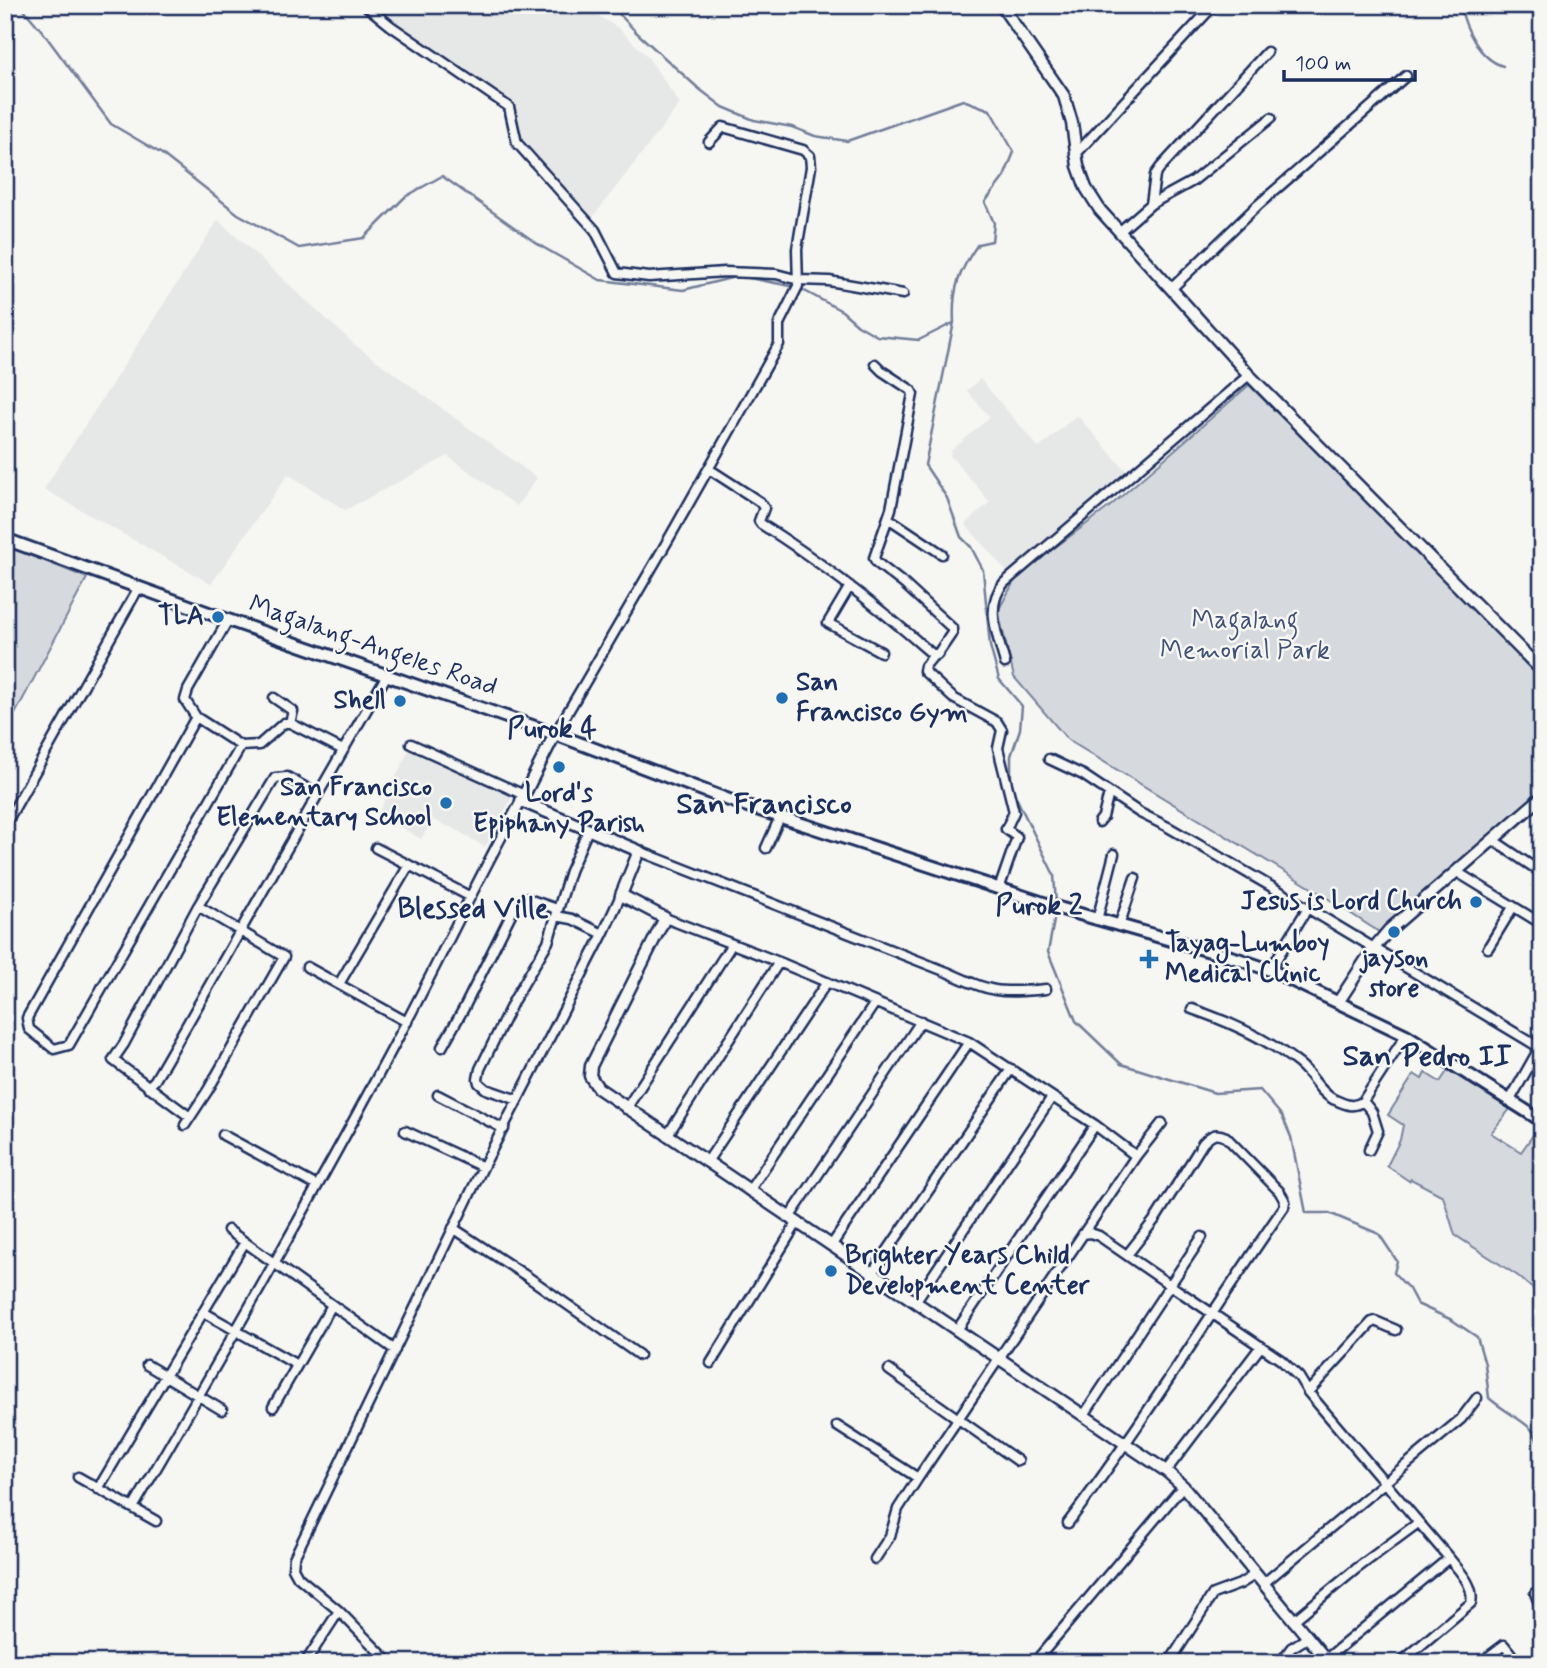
<svg xmlns="http://www.w3.org/2000/svg" width="1547" height="1668" font-family="Mynerve,sans-serif">
	<style>
		.built { fill: #e6e7e7 }
		.green { fill: #d6d9dd; stroke: #78849e; stroke-width: 2 }
		.lines { fill: none; stroke-linecap: round; stroke-linejoin: round }
		.stream { stroke: #717e99; stroke-width: 2.5 }
		.minor-casing { stroke: #1b2f5e; stroke-width: 13 }
		.tertiary-casing { stroke: #1b2f5e; stroke-width: 15 }
		.secondary-casing { stroke: #1b2f5e; stroke-width: 16 }
		.minor { stroke: #f6f6f2; stroke-width: 8 }
		.tertiary { stroke: #f6f6f2; stroke-width: 10 }
		.secondary { stroke: #f6f6f2; stroke-width: 10 }
		.poi-dot { fill: #1f6fb2; stroke: #f6f6f2; stroke-width: 2.5 }
		.labels { text-anchor: middle; dominant-baseline: central; stroke-width: 5; stroke-linejoin: round; paint-order: stroke }
		.poi-label { font-size: 26px; font-weight: bold; fill: #1b2f5e; stroke: #f6f6f2; text-anchor: end }
		.park-label { font-size: 26px; fill: #405177; stroke: #f6f6f2 }
		.street-label { font-size: 26px; fill: #1b2f5e; stroke: #f6f6f2 }
		.neighbourhood-label { font-size: 28px; font-weight: bold; fill: #1b2f5e; stroke: #f6f6f2 }
		.quarter-label { font-size: 30px; font-weight: bold; fill: #1b2f5e; stroke: #f6f6f2 }
	</style>
	<rect width="100%" height="100%" fill="#f6f6f2"/>
	<filter id="ink" filterUnits="userSpaceOnUse"><feTurbulence type="fractalNoise" baseFrequency=".0143" numOctaves="2"/><feDisplacementMap in="SourceGraphic" scale="14" xChannelSelector="R" yChannelSelector="G"/><feConvolveMatrix kernelMatrix="1 2 1 2 8 2 1 2 1" color-interpolation-filters="sRGB"/></filter>
	<g filter="url(#ink)">
		<path class="built" d="M374,5H582L618,28L647,56L680,104L589,222L515,143L517,113Z
			M218,220L355,345L537,478L517,506L448,456L345,510L288,474L211,584L44,489Z
			M980,379L1039,448L1077,415L1126,471L1009,574L965,524L990,502L950,455L951,451L990,417L967,391Z
			M411,746L515,792L485,847L457,830L433,820L421,839L378,814Z"/>
		<path class="green" d="M1249,385L1542,677V789L1379,932L1318,892L1068,740L1014,677L998,611L1017,576L1109,507Z
			M5,545L87,578L5,733Z
			M1448,1070L1510,1109L1491,1133L1521,1152L1538,1128L1542,1130V1157L1532,1172L1542,1179V1297L1518,1276L1455,1235L1443,1196L1411,1179L1409,1181L1387,1166L1400,1140L1403,1125L1388,1115L1414,1074L1422,1079L1425,1073L1440,1082Z"/>
		<g class="lines">
			<path class="stream" d="M20,5L42,31L111,124L162,154L238,214L299,248L364,238L405,197L442,176L539,245L600,280L683,290L739,276L796,287
				M611,5L636,32L698,88L723,107L754,120L792,127L815,136L847,141L963,100L990,110L1014,152L1004,177L985,202L994,223L992,241L978,244C959,271 952,289 954,322L925,465L947,498L961,537L971,547L983,570L990,646L999,679L1022,706L1020,729L1011,756V787L1054,875L1056,904
				M1460,5C1465,28 1479,59 1503,66
				M799,288L842,311L858,325L877,336L919,340L953,323
				M1056,910L1048,952L1076,1021L1121,1064L1215,1093L1260,1090L1282,1116L1291,1137L1306,1213H1329L1379,1234L1397,1261L1394,1273L1409,1289L1417,1304L1452,1320L1477,1337L1485,1364L1489,1398C1501,1409 1521,1419 1531,1429C1540,1439 1541,1459 1542,1473"/>
			<g class="minor-casing">
				<path id="minor" d="M365,5L391,26L509,107L517,143L595,230L617,273L649,277L725,272L776,274L799,280L829,281L903,294
					M1075,155L1214,5
					M1151,204L1155,175L1160,168L1267,52
					M1119,232L1151,204L1193,181L1271,118
					M1171,289L1258,205L1406,76
					M709,469L760,502L764,508L759,521L761,524C822,562 877,606 931,653L937,655L952,633V628L904,584L877,563L874,558L891,509L913,394L911,390L882,371L875,364
					M888,518L942,554
					M850,586L828,623L881,652
					M228,620L188,690L185,700L196,717L241,746L259,745L284,723H290L343,750
					M934,655L925,666L924,671L953,698L997,722L1002,730L998,748L1014,812L1006,829L1017,837L999,889
					M1005,663C998,637 984,606 1004,583L1249,375
					M274,698L293,711L290,723
					M196,717L27,1018L29,1029L54,1049L69,1045L241,746
					M555,734L671,535L779,344V324L798,286L797,249L811,167L810,156L803,150L723,127L709,142
					M411,744L524,795
					M1049,759L1083,775L1140,813L1168,827L1284,894L1542,1049
					M1099,822L1103,817L1109,793
					M5,825L139,587
					M1493,840L1542,873
					M376,848L469,896
					M766,848L780,817
					M639,851L947,972C991,992 997,994 1046,989
					M1457,872L1542,924
					M556,916L572,919L603,934
					M665,918L779,962L969,1042L1095,1125L1136,1156L918,1478L898,1509L890,1536L875,1559
					M1097,920L1114,854
					M1119,926L1135,878
					M1488,948L1513,907
					M307,967L407,1022
					M1270,970L1307,909
					M339,984L409,865
					M1192,1009C1230,1022 1267,1038 1299,1064C1312,1074 1318,1091 1333,1099C1344,1104 1353,1109 1363,1101L1406,1035
					M442,1047L464,1008L516,904L525,898L557,909
					M148,1087L155,1080C233,946 308,809 387,675
					M438,1095L504,1129
					M518,1100L486,1089L479,1083L478,1079L480,1069L514,1000L548,942L570,871L588,830
					M1510,1100L1540,1047
					M1363,1101L1372,1112L1378,1131L1369,1150
					M626,1109L732,944
					M190,1117L113,1060L124,1044L198,906L275,778L287,777L317,794
					M185,1125L208,1090L284,957L198,906
					M405,1131L483,1167
					M223,1135L317,1186
					M667,1136L779,962
					M1136,1156L1162,1123
					M707,1162L827,982
					M749,1191L875,1003
					M789,1218L921,1021
					M453,1228L528,1277L639,1355
					M228,1230L395,1350
					M1083,1234L1090,1233L1099,1236L1170,1285L1202,1237
					M831,1246L969,1042
					M873,1272L1011,1069
					M915,1302L1052,1097
					M203,1312L297,1365
					M957,1330L1095,1125
					M711,1363L797,1223
					M147,1365L222,1410
					M889,1370L1018,1461
					M1308,1392L1372,1322L1375,1321L1396,1330
					M273,1407L332,1305
					M1084,1415L1170,1285L1281,1360L1299,1377L1308,1392L1449,1558C1459,1571 1475,1585 1471,1603L1400,1663
					M837,1426L918,1478
					M1166,1471L1261,1346
					M78,1477L156,1521
					M98,1489L245,1242
					M133,1508C227,1348 319,1187 406,1023C445,949 480,874 521,801
					M1068,1523C1145,1421 1211,1312 1284,1207L1285,1201L1279,1191L1226,1137C1215,1132 1211,1135 1203,1143L1156,1218L1127,1255
					M1264,1583L1461,1419L1477,1398
					M1535,1593L1542,1611
					M1293,1621L1356,1569L1418,1523
					M1326,1659L1449,1558
					M305,1663L339,1611
					M390,1663L339,1611L298,1577L293,1568L294,1558L483,1167L603,934L621,895
					M1034,1663L1183,1486
					M1169,1663L1213,1594L1240,1584L1256,1574
					M1280,1663L1291,1648L1307,1638
					M1480,1663L1504,1645L1518,1663"/>
			</g>
			<g class="tertiary-casing">
				<path id="tertiary" d="M1001,5L1064,96L1072,123L1078,166L1086,188L1100,210L1249,375L1542,671
					M555,734L521,801L639,851L621,895L665,918L591,1066L590,1076L598,1088L1166,1471L1183,1486L1329,1663
					M1339,1001L1373,949L1389,930L1542,797"/>
			</g>
			<g class="secondary-casing">
				<path id="secondary" d="M5,539L228,620L555,734L729,800L1062,909L1238,959L1270,970L1406,1035L1542,1121"/>
			</g>
			<use href="#minor" class="minor"/>
			<use href="#tertiary" class="tertiary"/>
			<use href="#secondary" class="secondary"/>
		</g>
	</g>
	<g class="poi-dot">
		<circle cx="218" cy="617" r="7"/>
		<circle cx="782" cy="698" r="7"/>
		<circle cx="400" cy="701" r="7"/>
		<circle cx="559" cy="767" r="7"/>
		<circle cx="446" cy="803" r="7"/>
		<circle cx="1476" cy="902" r="7"/>
		<circle cx="1394" cy="932" r="7"/>
		<path d="M1145.5 948.5h7v7h7v7h-7v7h-7v-7h-7v-7h7z"/>
		<circle cx="831" cy="1271" r="7"/>
	</g>
	<g class="labels">
		<g class="poi-label">
			<text x="204" y="617">TLA</text>
			<text x="796" y="683" text-anchor="start">San<tspan x="796" dy="30">Francisco Gym</tspan></text>
			<text x="386" y="701">Shell</text>
			<text x="432" y="788">San Francisco<tspan x="432" dy="30">Elementary School</tspan></text>
			<text x="559" y="794" text-anchor="middle">Lord's<tspan x="559" dy="30">Epiphany Parish</tspan></text>
			<text x="1462" y="902">Jesus is Lord Church</text>
			<text x="1165" y="944" text-anchor="start">Tayag-Lumboy<tspan x="1165" dy="30">Medical Clinic</tspan></text>
			<text x="1394" y="959" text-anchor="middle">jayson<tspan x="1394" dy="30">store</tspan></text>
			<text x="845" y="1256" text-anchor="start">Brighter Years Child<tspan x="845" dy="30">Development Center</tspan></text>
		</g>
		<g class="park-label">
			<text x="1245" y="621">Magalang<tspan x="1245" dy="30">Memorial Park</tspan></text>
		</g>
		<g class="street-label">
			<text transform="translate(373 646) rotate(19)">Magalang-Angeles Road</text>
		</g>
		<g class="neighbourhood-label">
			<text x="552" y="729">Purok 4</text>
			<text x="1039" y="906">Purok 2</text>
			<text x="473" y="909">Blessed Ville</text>
		</g>
		<g class="quarter-label">
			<text x="764" y="804">San Francisco</text>
			<text x="1427" y="1056">San Pedro II</text>
		</g>
	</g>
	<rect width="1547" height="1668" fill="none" stroke="#f6f6f2" stroke-width="28"/>
	<rect x="14" y="14" width="1519" height="1640" fill="none" stroke="#1b2f5e" stroke-width="2.5" filter="url(#ink)"/>
	<path d="M1284 70v10h131v-10" fill="none" stroke="#1b2f5e" stroke-width="3.5"/>
	<text x="1295" y="70" font-size="21" fill="#1b2f5e" stroke="#f6f6f2" stroke-width="5" paint-order="stroke">100 m</text>
</svg>
